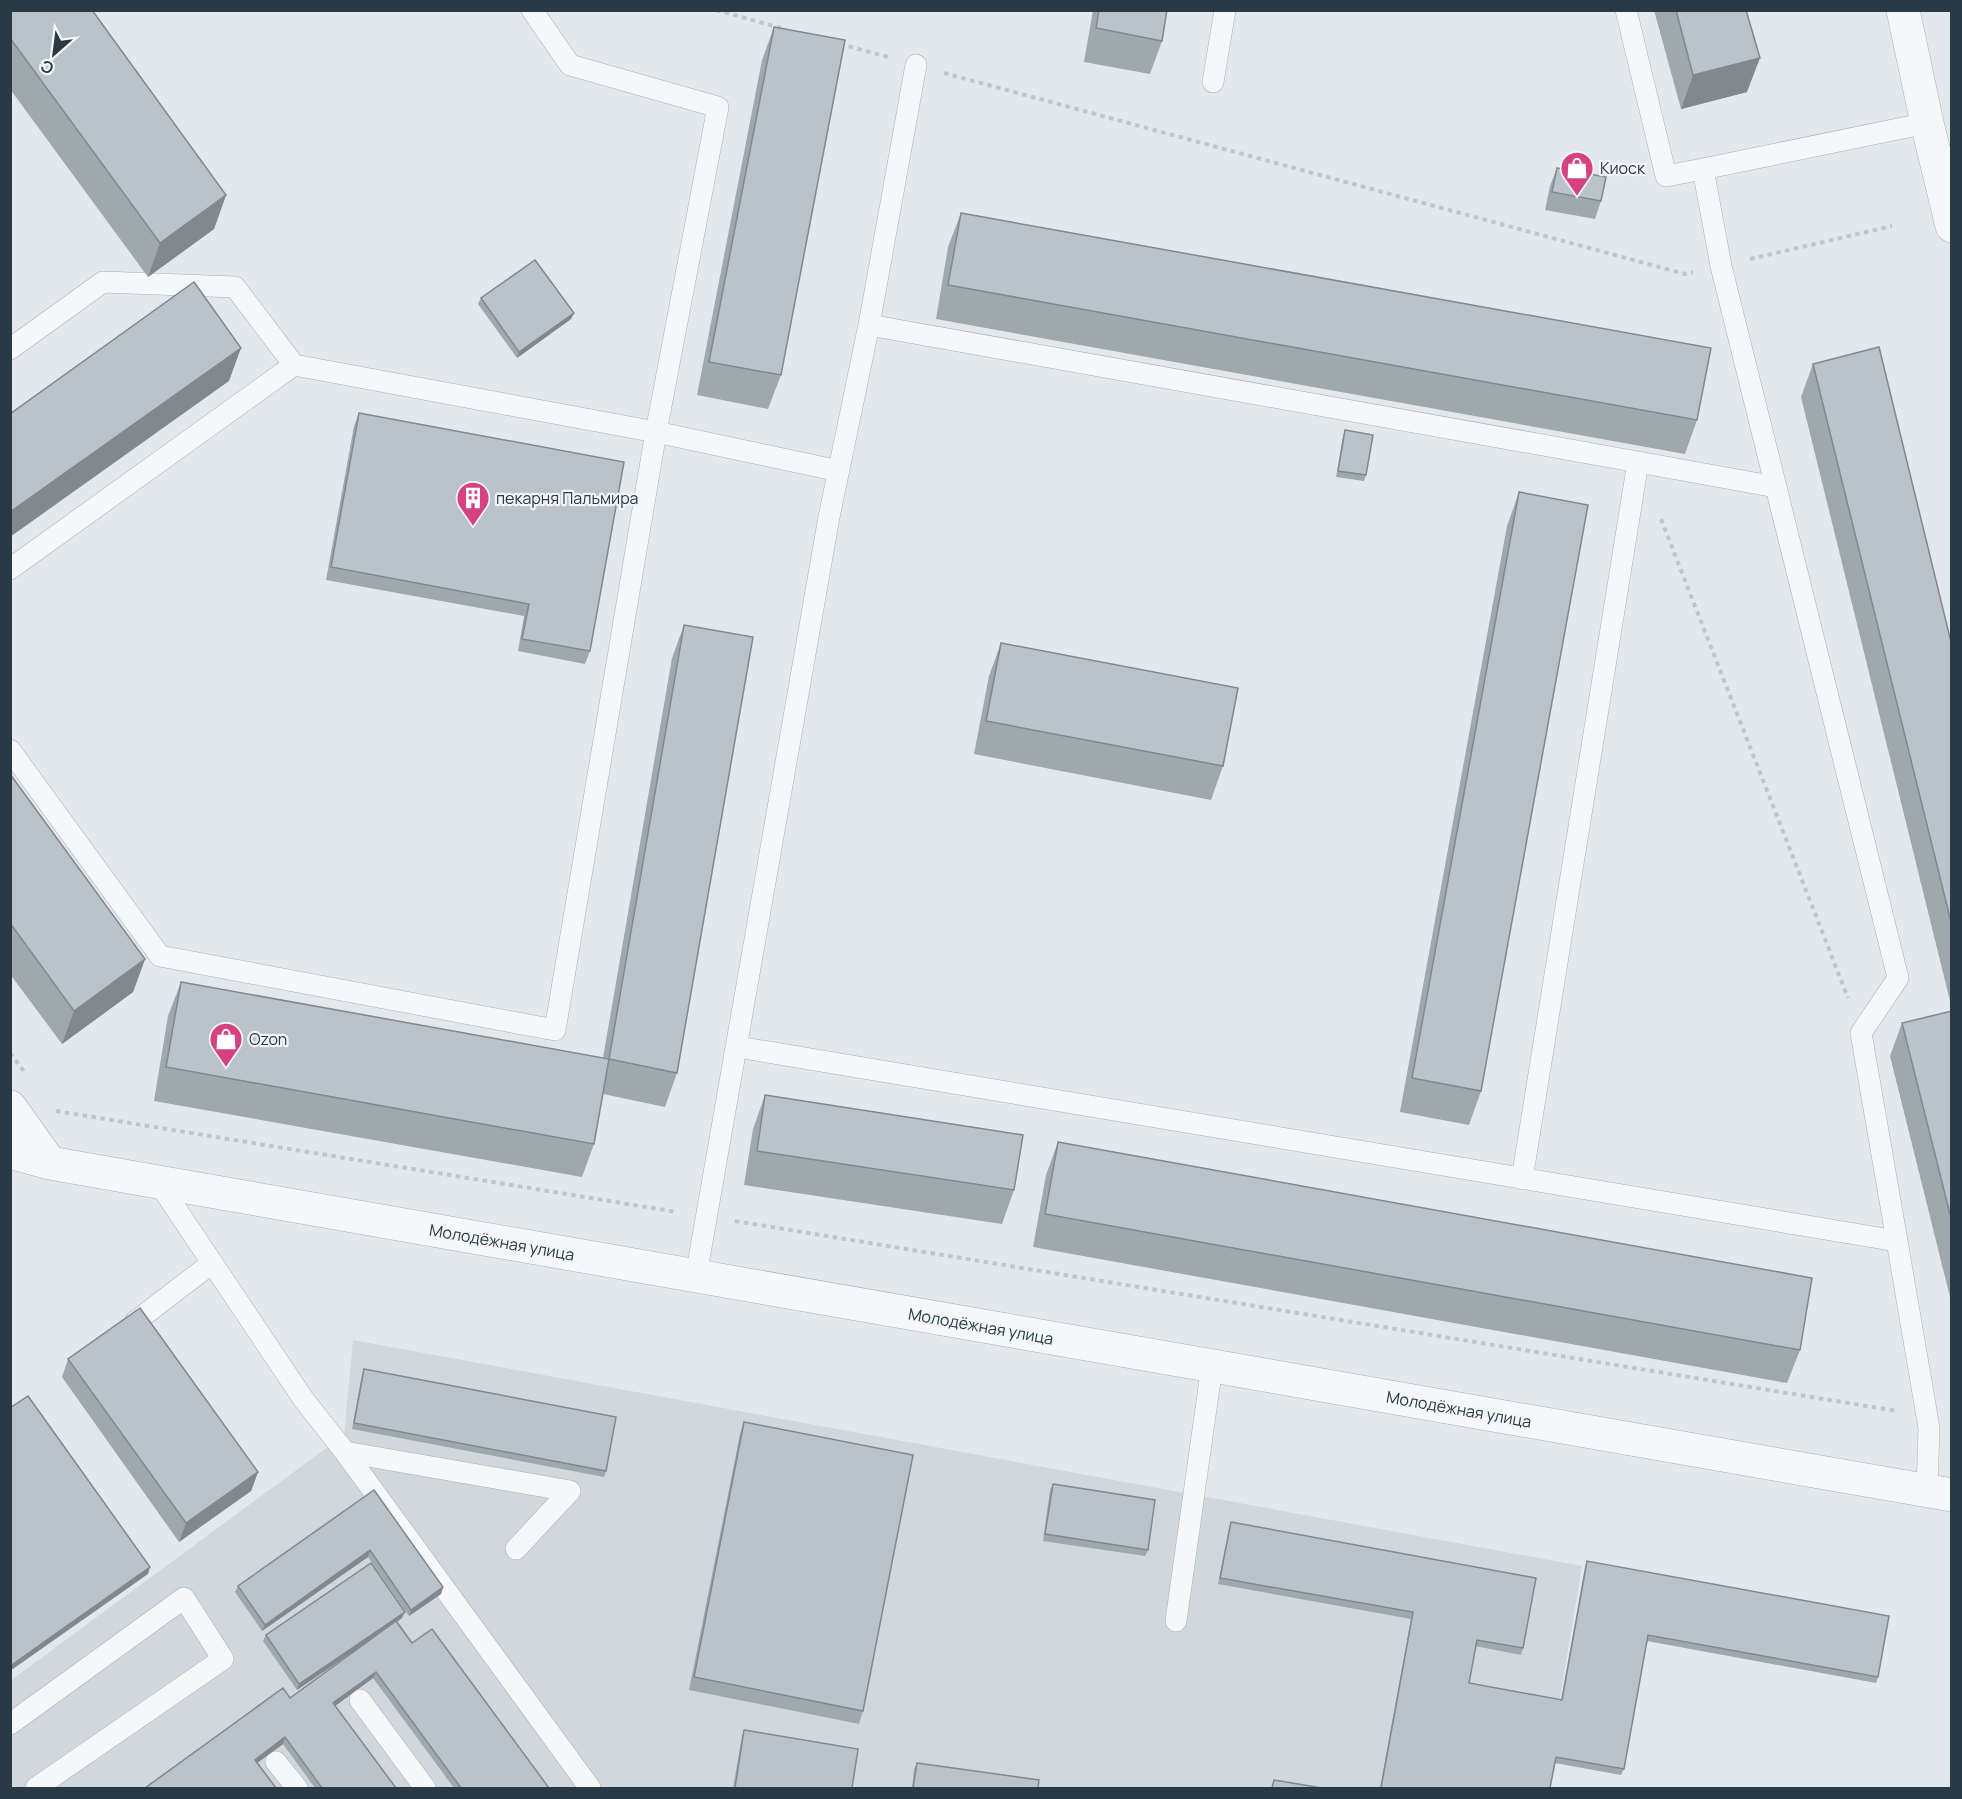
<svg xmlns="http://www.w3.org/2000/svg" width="1962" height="1799" font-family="Manrope,sans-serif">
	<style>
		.built { fill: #d0d8dd }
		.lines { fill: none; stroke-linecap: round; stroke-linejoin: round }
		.service-casing { stroke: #a7b0b6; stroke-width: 22 }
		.minor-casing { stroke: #a7b0b6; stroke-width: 34 }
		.path { stroke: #c0c6ca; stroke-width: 4; stroke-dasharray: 4.5 4.5; stroke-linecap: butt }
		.service { stroke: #f5f7f9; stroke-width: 21 }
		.minor { stroke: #f5f7f9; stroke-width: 33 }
		.wall { fill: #9fa8ad }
		.shaded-wall { fill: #82888d }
		.building { fill: #b9c3c9; stroke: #82888d; stroke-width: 1.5 }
		.labels { text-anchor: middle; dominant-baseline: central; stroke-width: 4.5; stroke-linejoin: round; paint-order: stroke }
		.poi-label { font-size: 16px; fill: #293a44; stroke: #f2f6f8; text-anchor: start }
		.street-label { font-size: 16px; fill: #293a44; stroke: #f2f6f8 }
	</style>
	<rect width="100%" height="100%" fill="#e2e8eb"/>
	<path class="built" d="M353,1340L1582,1566L1545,1788H11L10,1681L344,1435Z"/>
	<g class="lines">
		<g class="service-casing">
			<path id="service" d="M1626,10L1666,176L1703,169
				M1213,82L1225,10
				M869,325L1638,462
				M10,349L103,282L235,287L294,365
				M10,569L294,365L656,432L839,471
				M10,750L160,956L555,1030L656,432L718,107L570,65L532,10
				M738,1047L1897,1241L1929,1428L1927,1490
				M1522,1179L1638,462L1776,487
				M158,1182L304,1400L345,1452L590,1788
				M1897,1241L1861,1033L1898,978L1721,266L1703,169L1927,123
				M696,1276L829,517L869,325L916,65
				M135,1322L212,1263
				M345,1452L570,1491L516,1549
				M1176,1621L1212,1366
				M360,1700L425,1788
				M10,1724L184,1598L223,1659L36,1788
				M276,1762L297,1788"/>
		</g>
		<g class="minor-casing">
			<path id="minor" d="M1903,10L1927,123L1952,226
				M10,1107L50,1163
				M10,1152L50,1163L158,1182L1952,1495"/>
		</g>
		<path class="path" d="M716,10L781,28
			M840,44L888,57
			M944,73L1685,274L1693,272
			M1750,259L1892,226
			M1661,519L1848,998
			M10,1053L26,1074
			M56,1111L677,1212
			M735,1221L1897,1411"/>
		<use href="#service" class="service"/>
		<use href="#minor" class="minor"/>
	</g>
	<path class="wall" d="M10,10L226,195L214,229L148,277L10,89Z
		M1093,10H1167L1162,41L1150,74L1084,62Z
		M1654,10H1746L1747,92L1681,109Z
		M774,27L781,375L768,409L697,395L762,60Z
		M1557,168L1601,201L1595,219L1545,210L1550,186Z
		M961,213L1697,420L1685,454L936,319L948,247Z
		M481,298L574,313L571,319L517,358L478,304Z
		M1813,364L1952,646V1009L1801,397Z
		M359,413L590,651L585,664L518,651L524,616L326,580L354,426Z
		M1345,430L1366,475L1364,481L1336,477L1343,436Z
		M1519,492L1481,1091L1469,1125L1400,1112L1507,526Z
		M684,625L677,1073L665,1107L603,1094L594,1144L582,1177L154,1101L168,1016L181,982L603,1058L672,658Z
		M1001,643L1223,766L1211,800L974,754L989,676Z
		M10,774L145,959L133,992L62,1044L10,974Z
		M1952,1011V1305L1890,1056L1902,1023Z
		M765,1095L1014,1190L1002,1224L744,1185L753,1129Z
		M1058,1142L1800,1350L1787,1383L1033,1247L1046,1175Z
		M68,1359L258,1472L251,1491L179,1542L62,1377Z
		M364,1369L606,1471L604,1477L352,1429L362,1375Z
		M744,1422L863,1711L859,1724L689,1690L740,1434Z
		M1053,1484L1148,1550L1145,1556L1043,1541L1050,1490Z
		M374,1490L443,1587L441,1594L409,1616L368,1557L262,1631L235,1592L238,1586Z
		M1231,1522L1523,1648L1521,1655L1475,1646L1469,1683L1561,1700L1585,1567L1587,1561L1878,1677L1876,1683L1647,1641L1624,1769L1621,1775L1555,1763L1550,1788H1380L1411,1619L1218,1584L1229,1528Z
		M402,1618L397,1622L412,1643L549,1788H454L373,1678L335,1706L396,1788H315L283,1744L257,1763L145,1788L290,1698L359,1648L297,1690L263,1641L266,1635Z
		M744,1730L852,1788H733L742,1736Z
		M917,1763L1038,1788H912L914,1769Z"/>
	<path class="shaded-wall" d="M1760,58L1747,92L1681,109L1693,75Z
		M226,195L214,229L148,277L160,243Z
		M574,313L571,319L517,358L519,352Z
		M241,348L229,381L10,537V512Z
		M145,959L133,992L62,1044L74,1011Z
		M258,1472L251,1491L179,1542L186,1523Z
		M370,1550L368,1557L262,1631L265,1625Z
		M150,1567L148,1574L10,1671V1666Z
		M443,1587L441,1594L409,1616L411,1610Z
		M405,1612L402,1618L297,1690L299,1684Z
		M376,1672L373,1678L331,1709L333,1703Z
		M285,1737L283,1744L253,1766L255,1760Z"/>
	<path class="building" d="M10,10H92L226,195L160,243L10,38Z
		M1099,10H1167L1162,41L1096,28Z
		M1676,10H1746L1760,58L1693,75Z
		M774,27L845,40L781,375L709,362Z
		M1557,168L1606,177L1601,201L1552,192Z
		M961,213L1711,348L1697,420L948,285Z
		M535,260L574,313L519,352L481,298Z
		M194,282L241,348L10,512V414Z
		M1879,347L1952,646V926L1813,364Z
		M359,413L624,462L590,651L522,639L529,604L331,567Z
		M1345,430L1373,435L1366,475L1338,471Z
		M1519,492L1588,505L1481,1091L1412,1078Z
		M684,625L753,637L677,1073L609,1059Z
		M1001,643L1238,688L1223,766L986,721Z
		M10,774L145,959L74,1011L10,923Z
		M181,982L609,1059L594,1144L166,1067Z
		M1952,1011V1222L1902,1023Z
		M765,1095L1023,1135L1014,1190L757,1151Z
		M1058,1142L1812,1278L1800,1350L1045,1214Z
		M140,1308L258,1472L186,1523L68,1359Z
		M364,1369L616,1417L606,1471L354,1423Z
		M28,1396L150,1567L10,1666V1408Z
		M744,1422L913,1455L863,1711L694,1677Z
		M1053,1484L1155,1500L1148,1550L1045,1534Z
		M374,1490L443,1587L411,1610L370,1550L265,1625L238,1586Z
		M1231,1522L1536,1578L1523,1648L1477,1640L1469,1683L1562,1700L1587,1561L1889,1616L1878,1677L1648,1635L1624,1769L1556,1757L1550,1788H1381L1413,1612L1220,1578Z
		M371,1563L405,1612L299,1684L266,1635Z
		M396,1621L412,1643L432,1629L549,1788H461L376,1672L333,1703L396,1788H322L285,1737L255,1760L276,1788H145L283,1688L290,1698Z
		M744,1730L858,1749L852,1788H735Z
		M917,1763L1039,1780L1038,1788H913Z
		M1274,1780L1322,1788H1272Z"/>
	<defs>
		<g id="shop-pin" transform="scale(1.725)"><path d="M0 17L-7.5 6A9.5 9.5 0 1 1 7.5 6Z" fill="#d64181" stroke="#f2f6f8"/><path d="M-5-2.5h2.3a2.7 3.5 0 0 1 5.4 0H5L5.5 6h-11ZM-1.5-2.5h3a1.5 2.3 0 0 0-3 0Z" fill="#fff"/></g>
		<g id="building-pin" transform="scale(1.725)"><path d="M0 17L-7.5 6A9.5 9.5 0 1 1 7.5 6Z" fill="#d64181" stroke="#f2f6f8"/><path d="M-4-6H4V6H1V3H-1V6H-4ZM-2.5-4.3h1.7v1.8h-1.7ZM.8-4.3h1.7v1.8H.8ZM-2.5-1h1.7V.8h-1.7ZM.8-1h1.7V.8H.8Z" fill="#fff"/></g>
	</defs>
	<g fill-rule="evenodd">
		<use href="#shop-pin" x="1577" y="168"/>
		<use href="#building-pin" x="473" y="498"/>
		<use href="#shop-pin" x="226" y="1039"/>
	</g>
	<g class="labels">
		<g class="poi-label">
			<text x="1600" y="168">Киоск</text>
			<text x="496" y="498">пекарня Пальмира</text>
			<text x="249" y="1039">Ozon</text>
		</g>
		<g class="street-label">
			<text transform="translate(502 1242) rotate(10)">Молодёжная улица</text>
			<text transform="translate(981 1326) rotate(10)">Молодёжная улица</text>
			<text transform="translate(1459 1409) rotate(10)">Молодёжная улица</text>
		</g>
	</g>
	<rect width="1962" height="1799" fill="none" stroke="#293a44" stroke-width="24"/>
	<g transform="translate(54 54) rotate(208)" stroke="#f2f6f8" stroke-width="4.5" paint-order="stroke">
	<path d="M0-4.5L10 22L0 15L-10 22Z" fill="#293a44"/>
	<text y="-9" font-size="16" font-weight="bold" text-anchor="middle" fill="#293a44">С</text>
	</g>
</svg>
